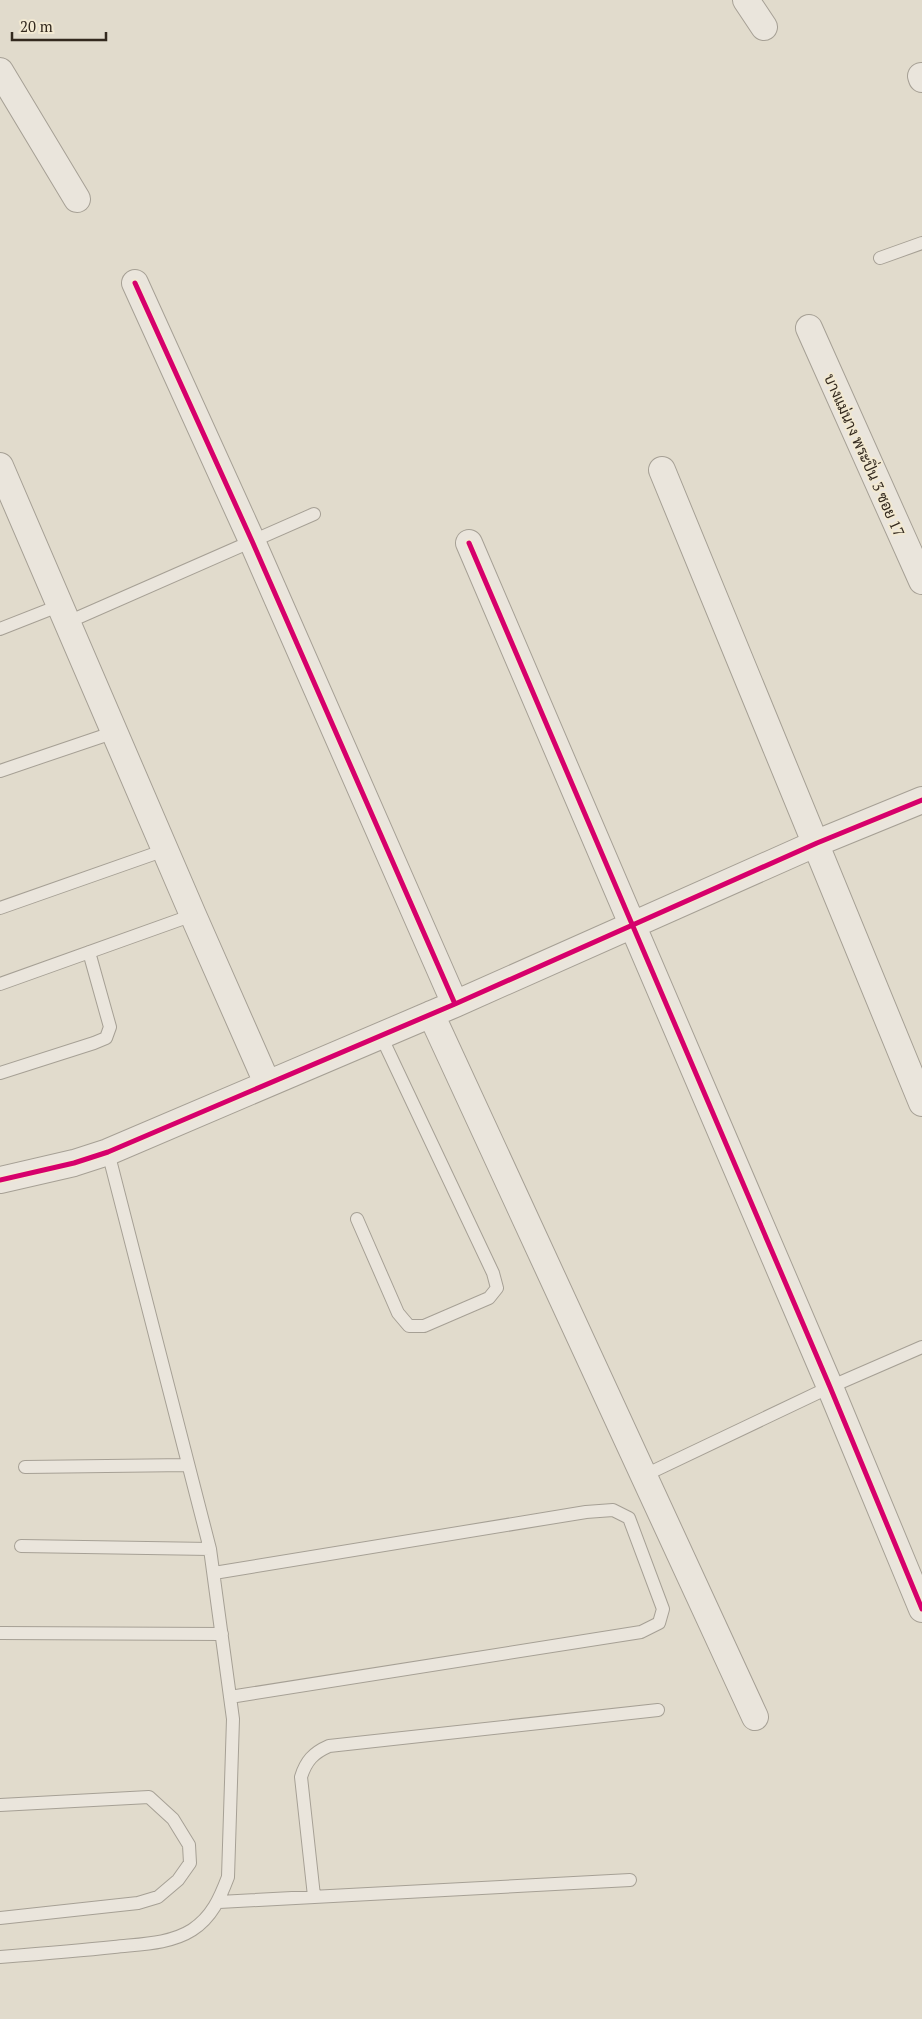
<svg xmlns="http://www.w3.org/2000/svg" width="922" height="2019" font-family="'PT Serif',Sarabun,serif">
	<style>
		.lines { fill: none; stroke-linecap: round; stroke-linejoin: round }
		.lane-casing { stroke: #a6a095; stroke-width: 14 }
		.street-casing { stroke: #a6a095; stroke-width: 28 }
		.lane { stroke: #eae5dc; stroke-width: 12 }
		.street { stroke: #eae5dc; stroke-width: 26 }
		.cycleway-casing { stroke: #f2e9d2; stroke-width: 8 }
		.cycleway { stroke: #d6006c; stroke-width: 5 }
		.labels { text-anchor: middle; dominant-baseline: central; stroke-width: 4; stroke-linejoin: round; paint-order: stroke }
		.street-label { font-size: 15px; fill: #33291e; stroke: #f2e9d2 }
	</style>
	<rect width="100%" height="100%" fill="#e1dbcc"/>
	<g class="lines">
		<g class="lane-casing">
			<path id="lane" d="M880,258L922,243
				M68,622L314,514
				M0,629L61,605
				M0,771L115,732
				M0,908L165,850
				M0,984L193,915
				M0,1073L94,1043L106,1038L110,1027L89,952
				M357,1219L398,1313L409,1326H424L489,1298L497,1288L493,1273L381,1036
				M25,1467L188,1465
				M643,1476L830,1387L922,1347
				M21,1546L210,1549
				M214,1573L586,1512L613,1510L629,1518L663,1609L659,1623L641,1632L230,1697
				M0,1633L222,1634
				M0,1805L149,1797L173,1819L189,1845L190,1863L178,1880L158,1897L138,1903L0,1918
				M314,1896L301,1777C306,1761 313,1753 329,1746L658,1710
				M219,1902L630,1880
				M0,1957C38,1954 76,1951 114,1947C140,1944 170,1944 192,1930C212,1917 220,1898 228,1877L233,1719L210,1549L108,1152"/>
		</g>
		<g class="street-casing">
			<path id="street" d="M746,0L764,27
				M0,71L77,199
				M921,76L922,79
				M135,283L252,541L455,1004
				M809,328L922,581
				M0,466L193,915L267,1083
				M662,470L922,1103
				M469,543L830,1387L922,1609
				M431,1014L755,1717
				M0,1180L74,1163L108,1152L455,1004L817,843L922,800"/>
		</g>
		<use href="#lane" class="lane"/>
		<use href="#street" class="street"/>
		<g class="cycleway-casing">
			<path id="cycleway" d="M135,283L252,541L455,1004
				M469,543L830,1387L922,1609
				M0,1180L74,1163L108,1152L455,1004L817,843L922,800"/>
		</g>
		<use href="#cycleway" class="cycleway"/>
	</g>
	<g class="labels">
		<g class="street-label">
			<text transform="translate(865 455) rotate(66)">บางแม่นาง พระปิ่น 3 ซอย 17</text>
		</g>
	</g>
	<path d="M12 32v8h94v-8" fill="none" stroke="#33291e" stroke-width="2.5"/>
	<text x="20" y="32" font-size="15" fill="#33291e" stroke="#f2e9d2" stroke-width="4" paint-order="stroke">20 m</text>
</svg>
